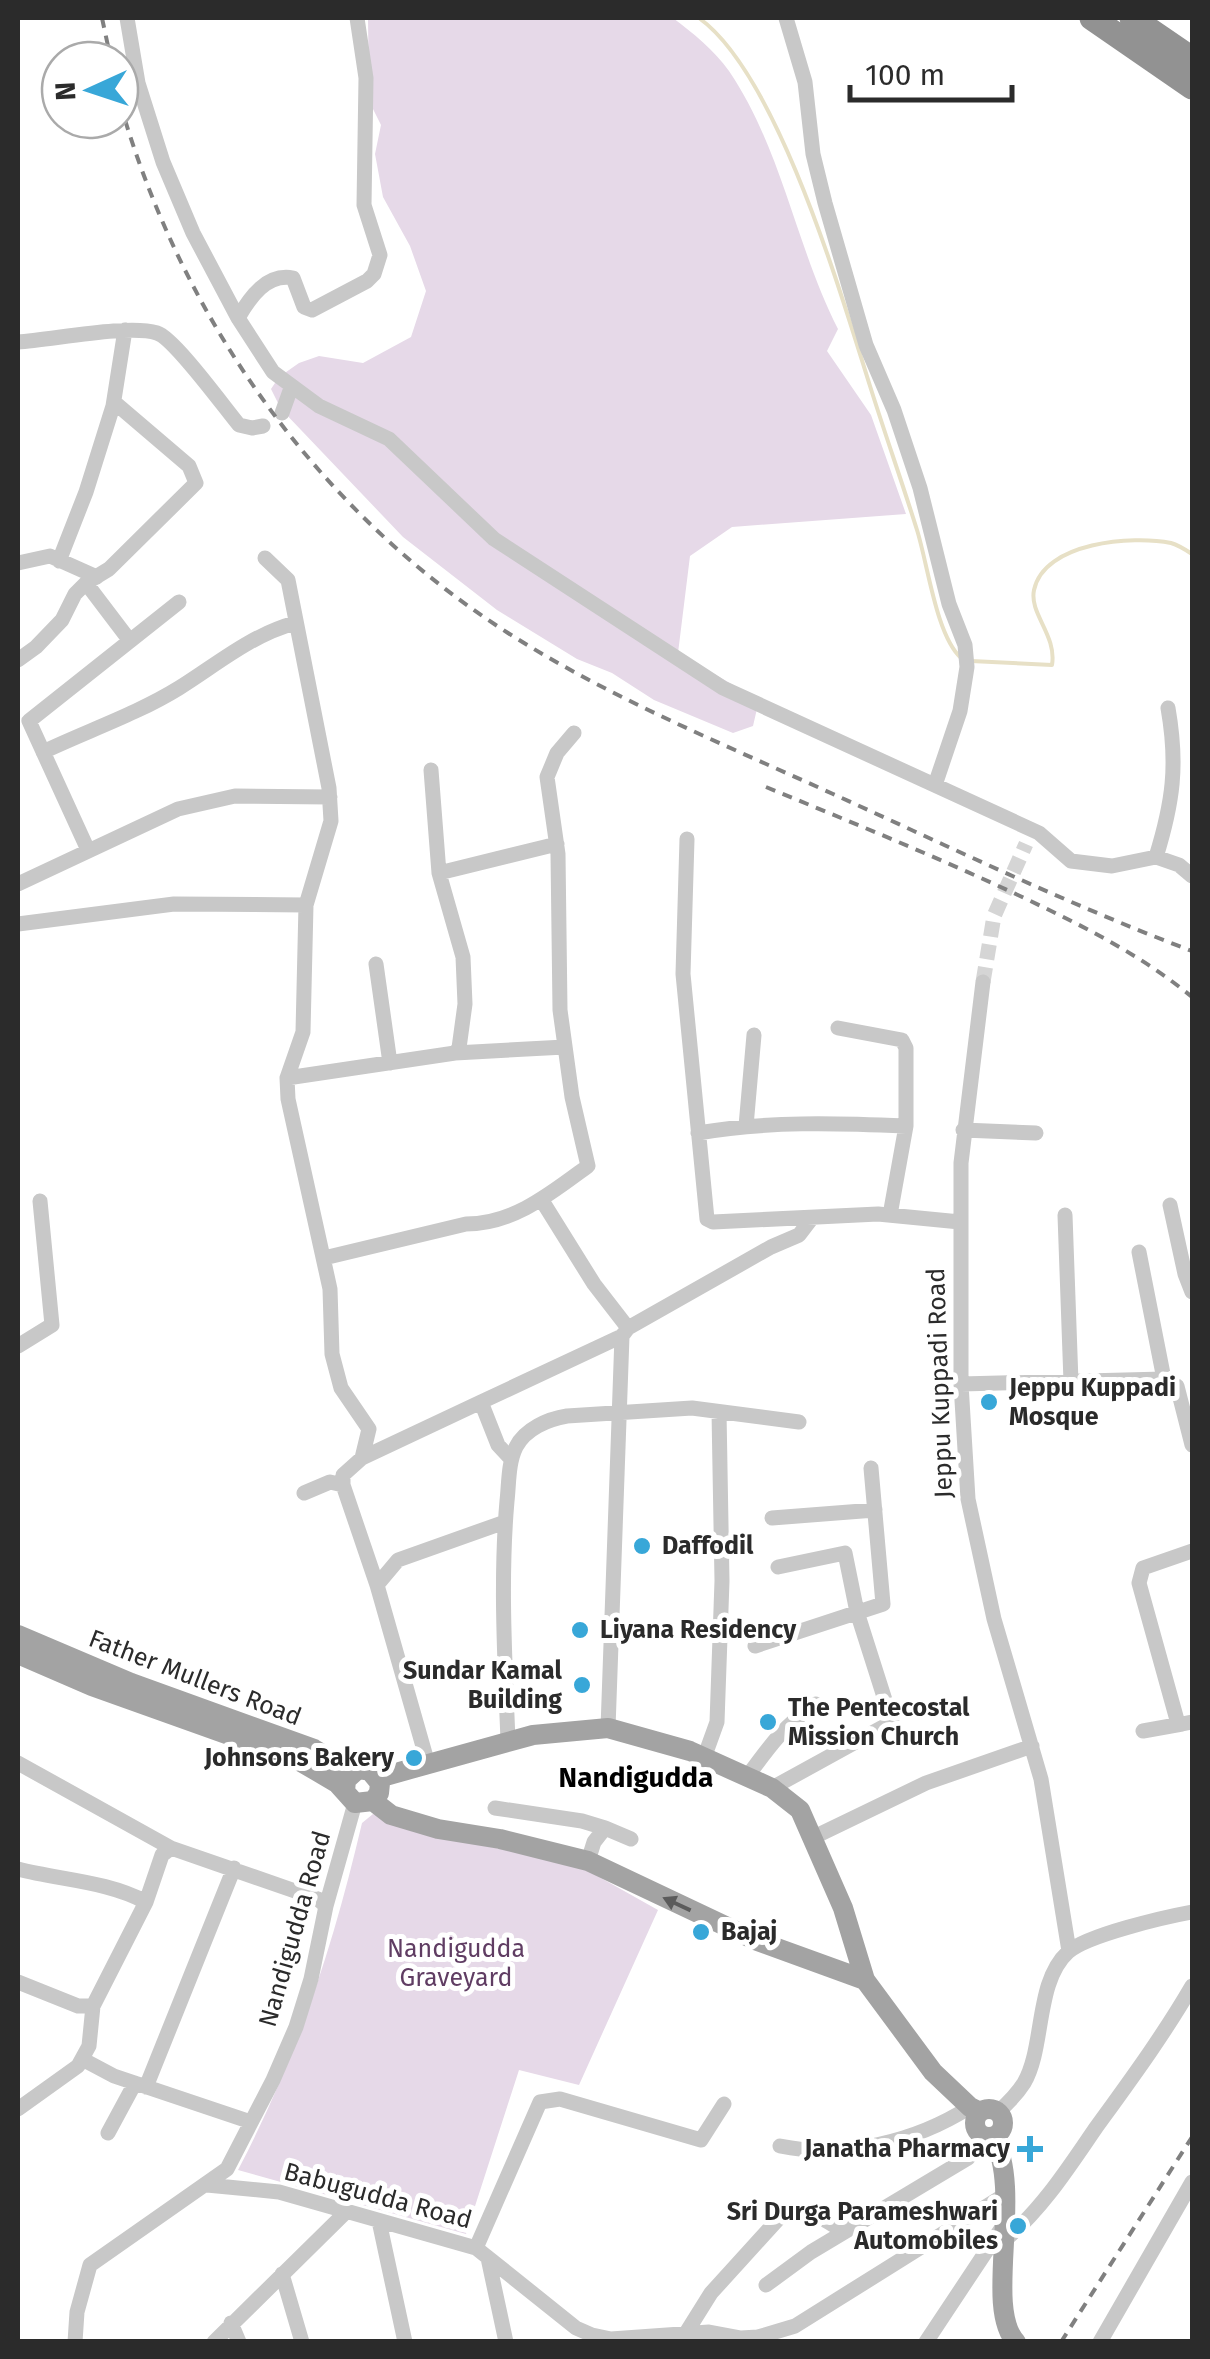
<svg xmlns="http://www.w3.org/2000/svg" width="1210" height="2359" font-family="'Fira Sans',sans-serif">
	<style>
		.green { fill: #e6d9e8 }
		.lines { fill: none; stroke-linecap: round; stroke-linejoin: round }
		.stream { stroke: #e7e0c6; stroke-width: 4 }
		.minor-tunnel { stroke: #d5d5d5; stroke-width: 15; stroke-dasharray: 15 8; stroke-linecap: butt }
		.minor { stroke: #c8c8c8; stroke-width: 15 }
		.major { stroke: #a3a3a3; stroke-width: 20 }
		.highway { stroke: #929292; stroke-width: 25 }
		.rail { stroke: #808080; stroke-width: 4; stroke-dasharray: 10 8; stroke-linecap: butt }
		.oneway { fill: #5b5b5b }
		.poi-dot { fill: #38a7d8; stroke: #fff; stroke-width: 4 }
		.labels { text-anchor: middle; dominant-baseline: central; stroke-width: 10; stroke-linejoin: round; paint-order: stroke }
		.street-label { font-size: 25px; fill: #2b2b2b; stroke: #fff }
		.poi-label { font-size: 25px; font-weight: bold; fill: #2b2b2b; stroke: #fff; text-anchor: start }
		.park-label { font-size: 25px; fill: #603d63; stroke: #fff }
		.neighbourhood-label { font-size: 28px; font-weight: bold; fill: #000; stroke: #fff }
	</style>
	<rect width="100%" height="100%" fill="#fff"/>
	<path class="green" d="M368,18H673C693,33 714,50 729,71C782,149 796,247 838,329L827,351L871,415L906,514L732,527L690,556L678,653L759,700L753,726L733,733L654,700L612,673L577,659L497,610L403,537L281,409L271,389L279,377L299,363L319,356L363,363L411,337L426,291L410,246L383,197L375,154L381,125L369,101Z
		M373,1814L446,1838L576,1864L658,1910L579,2085L519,2070L466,2234L238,2170C297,2057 333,1947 362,1823Z"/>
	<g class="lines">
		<path class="stream" d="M699,18C777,74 840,291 870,386C885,434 902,482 917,530C928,565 936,635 961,658
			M971,661L1052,665C1057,635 1029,614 1034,590C1044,542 1133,535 1171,543C1178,545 1186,550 1192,554"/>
		<path class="minor-tunnel" d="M983,982L994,916L1026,844"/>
		<path class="minor" d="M127,18L138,83L163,162L193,233L238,318L273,372L319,406L389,439L494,539L723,688L1039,833L1071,861L1112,866L1156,857L1179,865L1192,876
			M786,18L805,82L813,154L825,203L866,345L894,410L920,488L949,604L965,645L967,667L960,711L935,785
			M238,318C250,297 267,273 293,278L304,307L312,310L367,281L374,274L380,255L364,205L366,78L357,18
			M18,342C52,340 128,324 157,333C174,338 224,407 239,425L252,428L263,426
			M282,413L291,388
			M265,558L288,580L329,788L331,821L306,905L303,1032L287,1078L288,1099L330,1289L332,1354L341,1388L369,1429L362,1458
			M59,561L86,492L113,406L125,330
			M18,563L50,556L97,577
			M86,583L130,641
			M18,660L36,647L62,620L75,594L86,583L109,569L196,483L189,466L114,402
			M43,752C87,731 137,714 179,688C216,665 251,635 295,623
			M687,839L683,974L707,1219L713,1222L878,1214L960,1222
			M88,850L29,721L179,602
			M1156,857C1173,802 1178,765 1168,708
			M439,873L557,844
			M18,884L178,809L235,796L330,797
			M18,924L174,904L306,905
			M376,964L390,1063
			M983,982L961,1163V1384L968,1499L994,1619L1041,1779L1069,1951
			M838,1028L902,1040L906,1048V1126L890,1215
			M455,1053L565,1047
			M287,1078L455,1053L459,1048L465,1004L463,957L439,873L431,770
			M746,1126L754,1035
			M963,1130L1036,1133
			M698,1133C768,1121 836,1123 906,1126
			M541,1199L594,1284L628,1328
			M1170,1205L1185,1274L1192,1292
			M1065,1215L1071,1382
			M1139,1252L1164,1379
			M324,1258L466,1224C514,1224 551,1193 588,1166L572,1097L560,1010L558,854L547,777L557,753L574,733
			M18,1346L52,1325L40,1201
			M961,1384L1164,1379L1177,1386L1192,1445
			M481,1402L622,1336L628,1328L771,1247L799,1235L812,1218
			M304,1493L330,1482L343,1485
			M772,1518L875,1510
			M1192,1551L1143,1568L1139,1583L1177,1720L1182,1724L1192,1722
			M377,1585L398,1560L505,1522
			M755,1646L883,1604L871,1468
			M608,1728L622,1336
			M1143,1731L1182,1724
			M508,1741C505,1661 500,1581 507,1501C509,1484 508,1463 516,1447C525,1429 548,1419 567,1416L692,1408L799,1422
			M704,1758L717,1722L722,1581L719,1412
			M18,1763L171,1848
			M428,1764L377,1585L343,1485V1475L362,1458L481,1402L498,1445L511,1459
			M747,1777C768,1748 786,1723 816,1704
			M772,1788L892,1722L857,1612L845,1553L778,1567
			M495,1808L582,1821L605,1828
			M812,1838L926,1783L1032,1746
			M588,1861L594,1842L605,1828L631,1839
			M18,1869C60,1880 107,1881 146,1902
			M18,1982L78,2006H93L146,1902L162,1855L171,1848L318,1899L326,1906
			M82,2059L114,2076L251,2122
			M146,2087L234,1868
			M18,2109L78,2066L89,2046L93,2006
			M998,2112C1007,2104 1017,2094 1024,2083C1045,2047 1035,1982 1068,1952C1087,1935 1165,1917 1192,1912
			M108,2133L135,2083
			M780,2146C844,2159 915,2142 970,2107
			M207,2185L279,2192L476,2248L576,2328L592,2335L611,2339L709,2332L741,2338L758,2337L795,2326L1006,2194
			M379,2221L405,2342
			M1006,2239C1042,2209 1069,2167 1095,2129C1129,2082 1163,2036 1192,1986
			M476,2248L540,2102L560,2099L701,2140L724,2104
			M488,2258L506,2342
			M282,2274L302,2342
			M766,2285L811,2252L968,2158L983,2136
			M231,2323L239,2342
			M686,2333L711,2293L781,2216C804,2203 825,2220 844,2232
			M75,2342L77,2312L90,2265L227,2169L273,2080L296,2027L311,1979L326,1906L355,1803
			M214,2342L347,2211
			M926,2342L1005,2223
			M1100,2342L1192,2182"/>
		<path class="major" d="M18,1635L131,1683L314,1749L353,1772
			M18,1654L92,1686L296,1759L337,1783L355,1803L373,1801L379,1793L380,1783L370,1771L358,1769L346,1780L345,1791
			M378,1778L533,1735L608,1728L690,1751L772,1788L800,1810L843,1908L865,1980L933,2072L970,2107L980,2112
			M373,1801L391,1815L438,1829L500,1839L588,1861L755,1940L865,1980
			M975 2123a14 14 0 1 1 28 0a14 14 0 1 1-28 0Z
			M993,2137C1024,2192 983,2307 1016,2342"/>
		<path class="highway" d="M1092,18L1192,87
			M1132,18L1192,59"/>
		<path class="rail" d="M102,18L111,60
			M120,103C182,319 317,511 508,633C610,698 723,744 833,794C952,848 1070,905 1192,951
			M766,787C851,822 937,857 1020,896C1081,925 1140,954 1192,997
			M1061,2342L1192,2137"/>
	</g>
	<defs><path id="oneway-solid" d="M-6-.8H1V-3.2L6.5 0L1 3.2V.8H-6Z" transform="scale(2.5)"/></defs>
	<use class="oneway" href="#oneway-solid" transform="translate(677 1904) rotate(-155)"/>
	<g class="poi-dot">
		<circle cx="989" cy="1402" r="10"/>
		<circle cx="642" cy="1546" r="10"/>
		<circle cx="580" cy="1630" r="10"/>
		<circle cx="582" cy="1685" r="10"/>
		<circle cx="768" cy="1722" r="10"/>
		<circle cx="414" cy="1758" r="10"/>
		<circle cx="701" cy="1932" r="10"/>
		<path d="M1025 2134h10v10h10v10h-10v10h-10v-10h-10v-10h10z"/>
		<circle cx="1018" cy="2226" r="10"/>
	</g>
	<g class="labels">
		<g class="street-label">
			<text transform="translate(940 1383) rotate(-92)">Jeppu Kuppadi Road</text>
			<text transform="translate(195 1678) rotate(21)">Father Mullers Road</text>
			<text transform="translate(295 1929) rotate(-74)">Nandigudda Road</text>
			<text transform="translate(378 2196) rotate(15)">Babugudda Road</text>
		</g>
		<g class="poi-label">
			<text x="1009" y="1388">Jeppu Kuppadi<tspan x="1009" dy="29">Mosque</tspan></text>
			<text x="662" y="1546">Daffodil</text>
			<text x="600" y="1630">Liyana Residency</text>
			<text x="562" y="1671" text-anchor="end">Sundar Kamal<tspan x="562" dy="29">Building</tspan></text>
			<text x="788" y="1708">The Pentecostal<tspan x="788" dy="29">Mission Church</tspan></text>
			<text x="394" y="1758" text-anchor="end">Johnsons Bakery</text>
			<text x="721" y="1932">Bajaj</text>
			<text x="1010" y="2149" text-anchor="end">Janatha Pharmacy</text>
			<text x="998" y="2212" text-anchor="end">Sri Durga Parameshwari<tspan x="998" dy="29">Automobiles</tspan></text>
		</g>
		<g class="park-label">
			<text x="456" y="1949">Nandigudda<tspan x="456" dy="29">Graveyard</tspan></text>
		</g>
		<g class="neighbourhood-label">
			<text x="636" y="1777">Nandigudda</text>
		</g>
	</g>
	<rect width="1210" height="2359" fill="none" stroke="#2b2b2b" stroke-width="40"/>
	<g transform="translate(90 90) rotate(267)"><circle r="48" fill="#ffffff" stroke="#aaaaaa" stroke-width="2.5"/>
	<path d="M0-8L18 38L0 25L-18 38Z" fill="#38a7d8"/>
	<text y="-15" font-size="28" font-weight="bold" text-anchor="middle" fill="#2b2b2b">N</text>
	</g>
	<path d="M850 85v15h162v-15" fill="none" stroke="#2b2b2b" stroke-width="5"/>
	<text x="865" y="85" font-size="30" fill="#2b2b2b" stroke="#ffffff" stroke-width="8" paint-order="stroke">100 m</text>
</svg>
